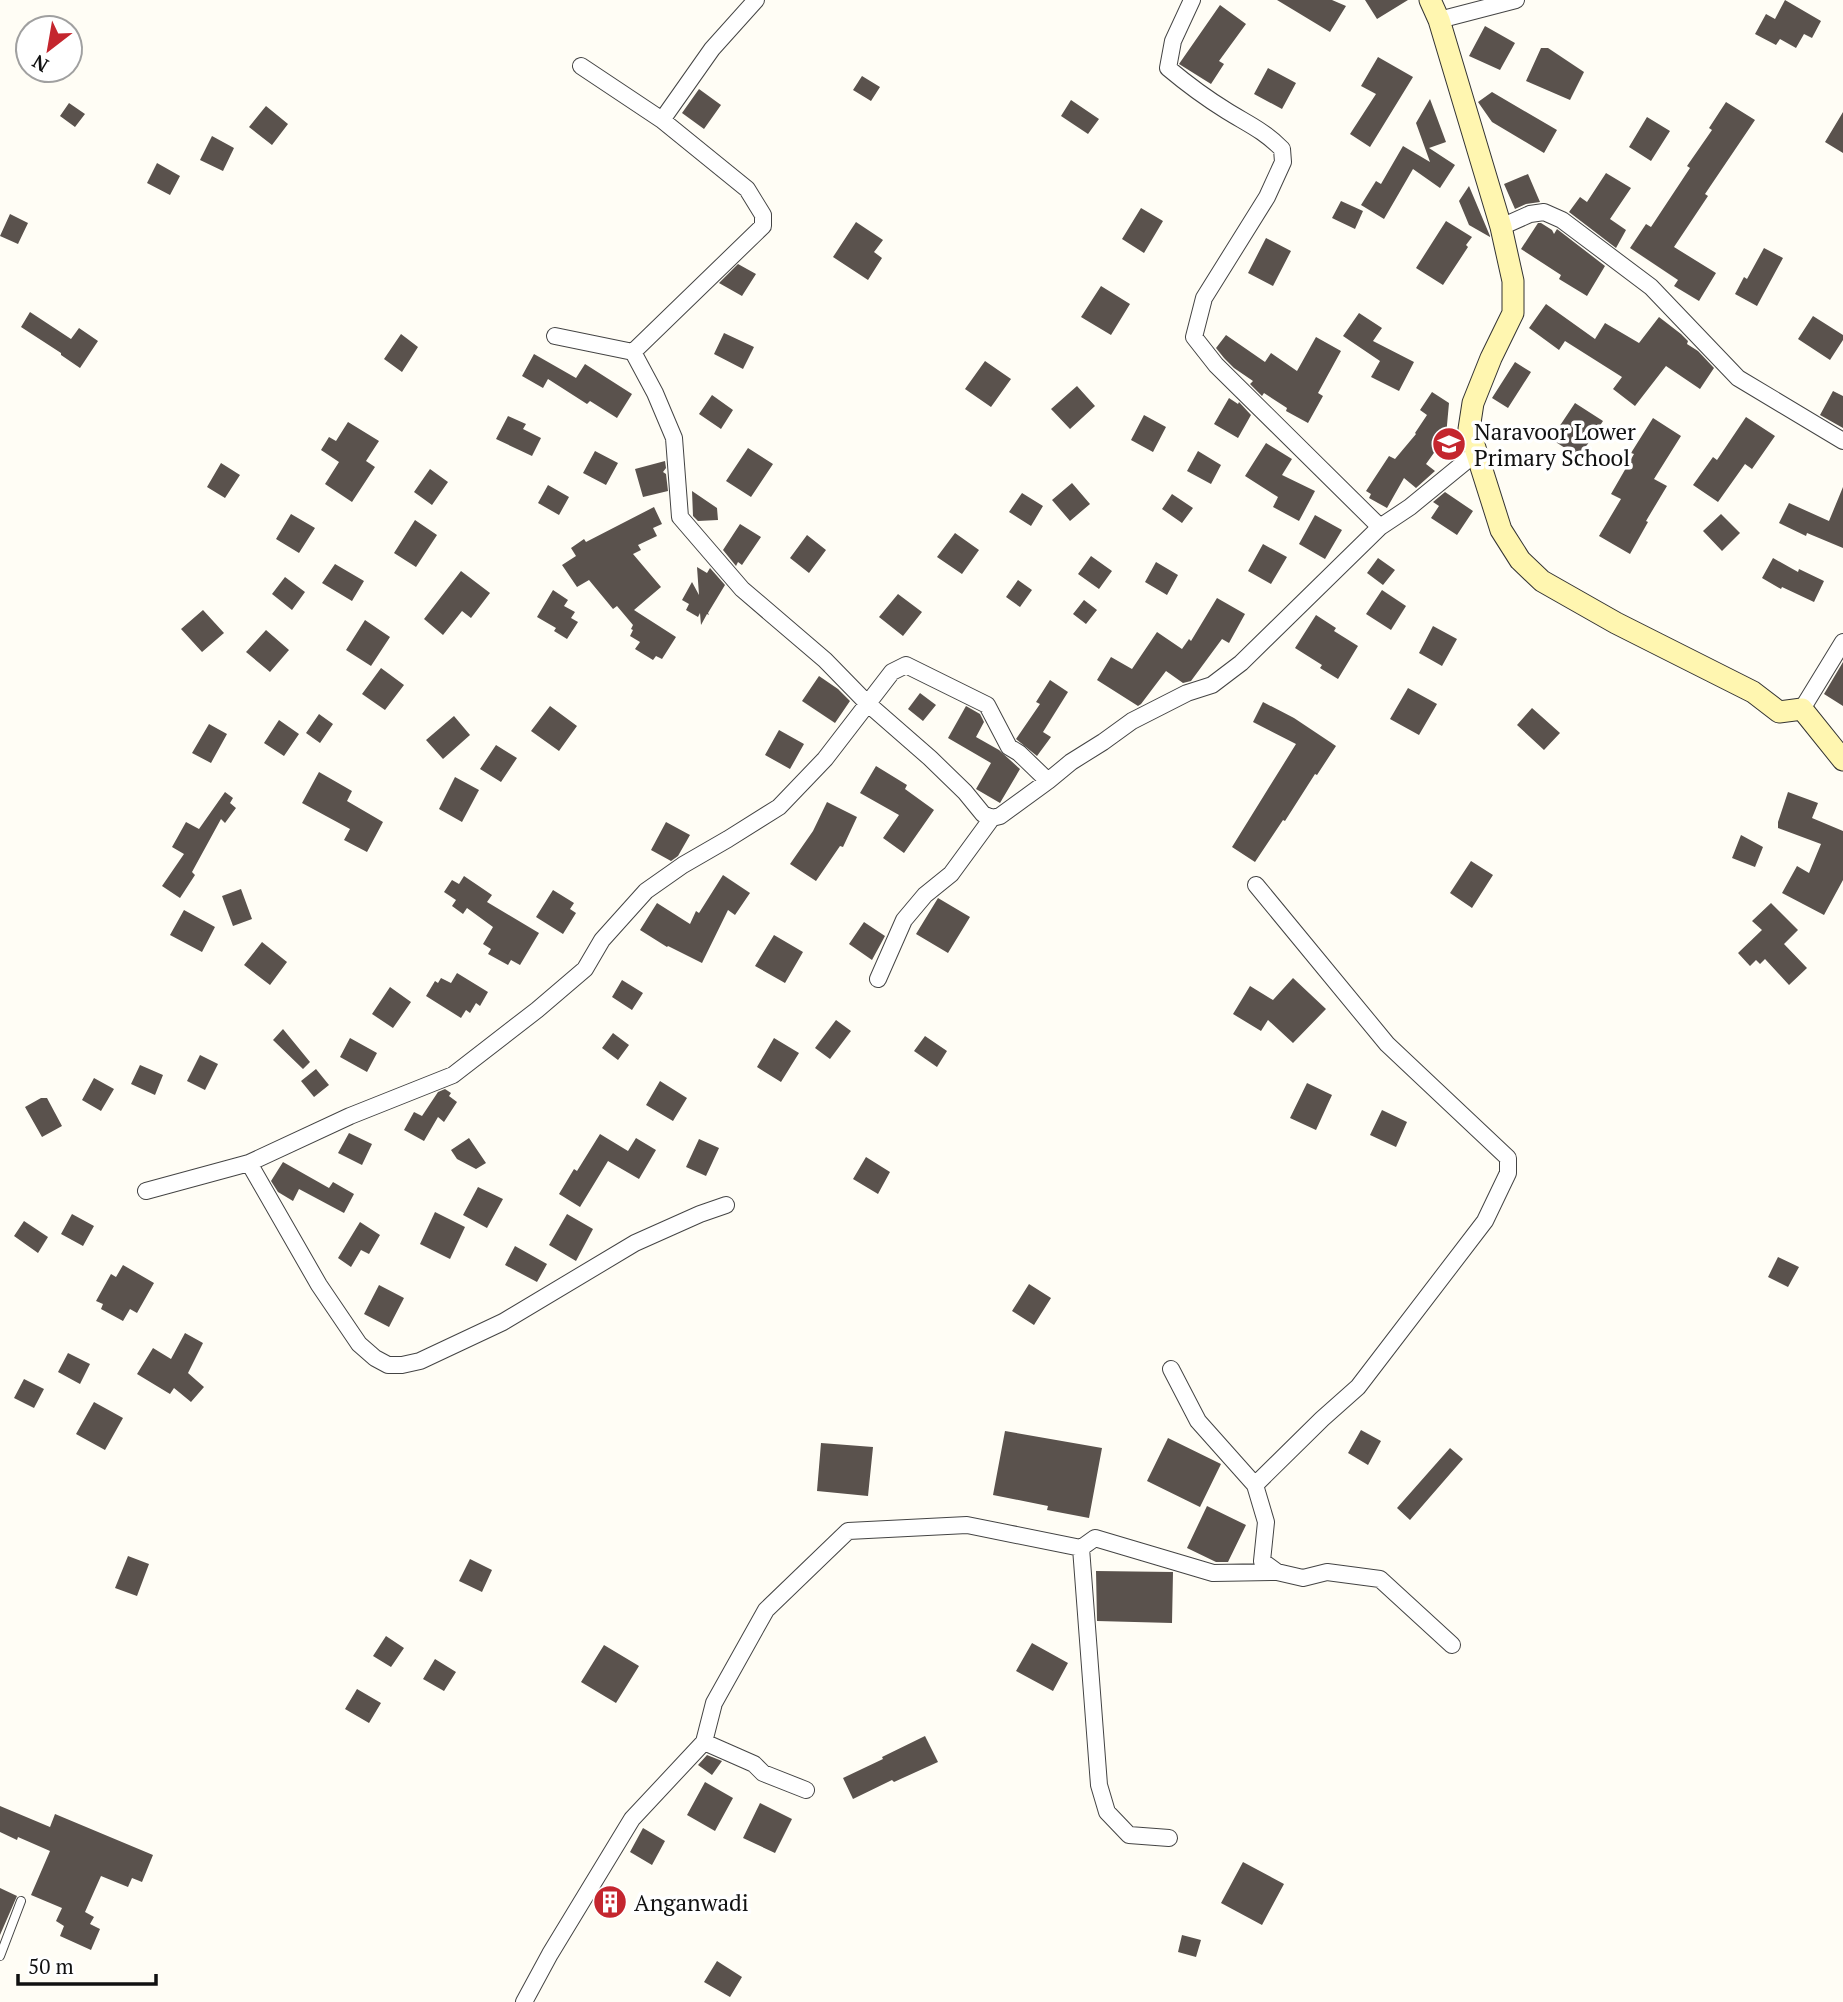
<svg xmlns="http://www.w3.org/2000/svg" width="1843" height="2002" font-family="'PT Serif',serif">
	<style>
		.building { fill: #5a524d }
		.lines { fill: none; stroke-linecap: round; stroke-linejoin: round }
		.lane-casing { stroke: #444; stroke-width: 10 }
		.street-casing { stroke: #444; stroke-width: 18 }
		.secondary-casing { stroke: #333; stroke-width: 23 }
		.lane { stroke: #fff; stroke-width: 8 }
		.street { stroke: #fff; stroke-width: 16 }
		.secondary { stroke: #fff6b0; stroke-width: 21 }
		.labels { text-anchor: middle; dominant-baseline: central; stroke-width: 7; stroke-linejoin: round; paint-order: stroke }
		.poi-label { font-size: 23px; fill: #111; stroke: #fff; text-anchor: start }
	</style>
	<rect width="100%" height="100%" fill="#fffdf5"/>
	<path class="building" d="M1277,0H1332L1346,6L1330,32Z
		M1365,0H1408L1377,19Z
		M1785,0L1821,21L1812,38L1804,34L1796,48L1780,39L1776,45L1755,34L1766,14L1775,19Z
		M1220,5L1246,24L1219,61L1224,64L1211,84L1179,64Z
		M1485,26L1515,43L1500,70L1469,56Z
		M1541,48H1548L1584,72L1570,100L1526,81Z
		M1378,57L1413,77L1370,147L1350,134L1376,94L1361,86Z
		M1268,68L1296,83L1282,109L1254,94Z
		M862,76L880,87L871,101L853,90Z
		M699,89L721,105L704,129L682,113Z
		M1492,92L1557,130L1544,153L1492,122L1478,102Z
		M1430,99L1446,142L1429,148L1455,165L1440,188L1413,169L1384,219L1361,205L1376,181L1381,184L1403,146L1430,162L1416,123Z
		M1071,100L1099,119L1088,134L1061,116Z
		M1726,102L1755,120L1705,194L1708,196L1674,247L1716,273L1699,301L1674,286L1678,280L1630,248L1646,224L1651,227L1690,168L1687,166L1712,130L1709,128Z
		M69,103L85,114L75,127L60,116Z
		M266,106L288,124L272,145L249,127Z
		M1843,112V153L1825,142Z
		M1647,117L1670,131L1651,161L1629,147Z
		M212,136L234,148L223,171L200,160Z
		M157,163L180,176L170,195L147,183Z
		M1606,173L1631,188L1610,219L1626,230L1616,248L1569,212L1580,197L1587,202Z
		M1528,174L1540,202L1526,204L1515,209L1504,184Z
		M1469,186L1490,236V237L1469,225L1459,201Z
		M1341,201L1363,211L1355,229L1332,218Z
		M1141,208L1163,221L1144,253L1122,239Z
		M10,214L28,223L18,244L0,236Z
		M1446,221L1472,237L1466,245L1468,247L1443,285L1416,268Z
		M856,222L883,240L874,252L882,258L868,280L833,257Z
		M1538,223H1541L1552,230L1554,234L1557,229L1605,266L1587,296L1559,279L1561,275L1521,249Z
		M1266,238L1291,251L1273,286L1248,273Z
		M1764,248L1783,258L1757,306L1735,294L1744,277L1747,279Z
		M738,264L756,274L742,296L719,283Z
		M1101,286L1130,304L1111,335L1081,317Z
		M1546,304L1595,339L1605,323L1639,343L1659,317L1681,334L1688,341L1687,344L1698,351L1714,368L1700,389L1666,366L1635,406L1613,389L1622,377L1565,341L1559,350L1529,328Z
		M30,312L71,339L79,328L98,341L80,368L61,355V353L21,327Z
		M1359,313L1382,328L1373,341L1414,362L1399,391L1371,377L1380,361L1343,336Z
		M1813,316L1843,335V340L1830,360L1798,339Z
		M724,333L754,347L743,369L714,354Z
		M401,334L418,347L402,372L384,359Z
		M1226,335L1265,362L1271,353L1297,371L1316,337L1341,351L1318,393L1323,396L1308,423L1286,411L1287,408L1264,393L1262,396L1250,384L1253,381L1234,368L1224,358L1216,348Z
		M534,354L576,378L585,364L632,394L617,418L590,401L587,404L548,379L543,388L522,376Z
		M985,361L1011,379L991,407L965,389Z
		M1515,362L1531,372L1508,408L1492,398Z
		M1077,386L1095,406L1070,429L1051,409Z
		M1833,391L1843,396V428L1820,415Z
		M1432,392L1449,403L1446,436L1426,464L1435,471L1416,488L1404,478L1387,508L1369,498L1371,494L1366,491L1389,456L1395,459L1416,434L1415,433L1427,415L1420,410Z
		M712,395L733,410L721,429L699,414Z
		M1229,398L1238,404L1239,402L1251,415L1238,438L1214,424Z
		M1575,403L1603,421L1579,457L1551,439Z
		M1144,415L1166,427L1153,452L1131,440Z
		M508,416L526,424L523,429L541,438L532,456L496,439Z
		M1746,417L1775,436L1752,469L1745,464L1718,502L1693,485L1713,457L1717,460Z
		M1653,418L1681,436L1654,479L1667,486L1646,521L1648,522L1630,554L1599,536L1621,499L1611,494L1634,454L1631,453Z
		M348,422L379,441L366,461L375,467L352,502L325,484L339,462L321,450L329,437L336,441Z
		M1266,443L1292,459L1282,475L1315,491L1299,521L1273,507L1278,497L1245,476Z
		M748,448L773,464L751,497L726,481Z
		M595,451L618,463L606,485L583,473Z
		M1198,451L1221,465L1211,484L1187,471Z
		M665,461L666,468L663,472L666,474L668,491L643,497L635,469Z
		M221,463L240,475L225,498L207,487Z
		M430,469L448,482L432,505L414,492Z
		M1072,483L1090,504L1070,521L1052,500Z
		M548,485L569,497L559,515L538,503Z
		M1843,487V548L1807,533L1806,536L1779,523L1789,503L1829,521Z
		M692,491L717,508L718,520L698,521L693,516Z
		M1445,492L1473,511L1457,535L1431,518L1439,506L1433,502Z
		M1022,493L1043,506L1031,526L1009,512Z
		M1172,494L1193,508L1182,523L1162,509Z
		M654,507L662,524L653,528L657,536L638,545L641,550L633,554L661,587L634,610L676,637L662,659L656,656L653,660L635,649L640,642L630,636L633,630L631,629L633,625L617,606L613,609L589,580L577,587L562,565L576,556L571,548L584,539L586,542Z
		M291,514L315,528L299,553L276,539Z
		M1721,514L1740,533L1722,551L1703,531Z
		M1315,515L1342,530L1325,559L1299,544Z
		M415,520L437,535L416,567L394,553Z
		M740,524L761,537L742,565L738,562L736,566L723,550Z
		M955,533L979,550L962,574L937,557Z
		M807,535L826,550L809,573L790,558Z
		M1263,544L1287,557L1271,584L1248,571Z
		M1091,556L1112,571L1099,589L1078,574Z
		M1378,558L1395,570L1383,585L1367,573Z
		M1773,558L1798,572L1799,569L1824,581L1814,602L1782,587L1781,589L1762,578Z
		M1156,562L1178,575L1167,595L1145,582Z
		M335,564L364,581L352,601L322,583Z
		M697,567L707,573L710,568L725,585L708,613L709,615L707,614L701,625L700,613L698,617L686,610L689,604L682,600L692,582L699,595Z
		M461,571L490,593L471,618L462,611L443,635L424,619Z
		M285,577L305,592L292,610L272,594Z
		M1018,580L1032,590L1020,607L1006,597Z
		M553,590L568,600L564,606L575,612L571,618L578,622L567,639L554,631L556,628L537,617Z
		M1382,590L1406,606L1391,630L1366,614Z
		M898,594L922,612L903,636L879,617Z
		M1217,598L1245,614L1229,643L1222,639L1191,681L1183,683L1166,671L1141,704L1138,706L1097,680L1111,657L1132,669L1157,632L1182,649L1189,639L1191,641Z
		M1084,600L1097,610L1086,624L1073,614Z
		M203,610L224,633L202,652L181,629Z
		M1316,615L1336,628L1334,631L1358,646L1338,679L1320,668L1322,665L1295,648Z
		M365,620L390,637L371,666L346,650Z
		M1433,626L1457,639L1442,666L1419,653Z
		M266,630L289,650L270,672L246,652Z
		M1843,662V706L1824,694Z
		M381,668L404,685L385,710L362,694Z
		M819,676L838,689L850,701L835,723L802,701Z
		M1050,680L1068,692L1043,732L1051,737L1037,756L1016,739L1040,704L1036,702Z
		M1408,688L1437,704L1419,735L1390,719Z
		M920,693L936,705L923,721L908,709Z
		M1263,702L1294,718L1336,746L1317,775L1315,774L1285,821L1283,820L1255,862L1232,847L1296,744L1253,722Z
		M550,706L577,726L559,751L531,731Z
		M966,706L980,714L984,722L976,737L999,750L1020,769L1000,803L976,789L991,763L948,738Z
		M1532,708L1560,733L1544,750L1517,725Z
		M319,714L333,724L320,743L306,733Z
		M454,716L470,735L443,759L426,740Z
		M279,720L299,734L284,756L264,743Z
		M209,724L227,734L211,763L192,753Z
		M779,730L804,744L790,769L765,755Z
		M496,745L517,758L501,782L480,769Z
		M876,766L907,785L905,789L934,810L904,853L883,838L899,815L860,793Z
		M319,772L352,791L347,801L383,822L367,852L344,840L350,829L302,803Z
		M455,777L479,790L462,822L439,809Z
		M225,792L233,798L230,803L236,808L225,823L221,819L192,872L195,875L180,898L162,886L184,854L172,847L186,822L199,829Z
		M1788,792L1818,803L1812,818L1843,831V880L1824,915L1782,893L1797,866L1809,873L1821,844L1778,828V822Z
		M827,802L857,817L843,847L840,846L816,881L790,864L813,831Z
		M666,822L690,835L678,856L671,861L651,850Z
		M1741,835L1763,847L1755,867L1732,858Z
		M1471,861L1493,875L1472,908L1450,893Z
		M723,875L750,893L735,915L728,910L702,963L668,946L667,947L640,930L657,903L690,924L696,911L699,913Z
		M464,876L492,895L487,902L539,933L520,965L511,960L508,965L488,954L491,949L483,944L493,927L467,908L463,914L452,906L456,900L444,892L452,880L459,884Z
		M241,889L252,919L233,926L222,896Z
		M553,890L574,903L570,909L576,913L563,934L536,917Z
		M938,898L970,917L948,953L916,934Z
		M1771,903L1798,930L1784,944L1807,968L1789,985L1765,959L1760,964L1756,960L1750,966L1738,953L1762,930L1752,921Z
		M184,910L215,927L202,952L170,935Z
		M864,922L885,936L872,960L849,944Z
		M774,935L803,952L785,983L755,966Z
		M262,942L287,962L270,985L244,965Z
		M457,973L488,992L480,1006L476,1003L470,1013L466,1010L461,1018L426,996L435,981L438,983L441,978L451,983Z
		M1293,978L1326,1009L1293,1043L1268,1020L1261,1031L1233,1014L1250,986L1273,1000Z
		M622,980L643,993L632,1010L612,997Z
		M390,987L411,1002L393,1028L372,1014Z
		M836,1020L851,1031L830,1059L815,1048Z
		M283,1029L310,1062L303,1069L273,1040Z
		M613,1033L629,1045L618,1060L602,1048Z
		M925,1036L947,1051L937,1067L914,1051Z
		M350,1038L377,1053L367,1072L340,1057Z
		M774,1038L799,1053L781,1082L757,1067Z
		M200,1055L218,1064L205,1090L187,1081Z
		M140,1065L163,1075L155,1095L131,1084Z
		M316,1069L329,1085L314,1097L301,1081Z
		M94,1078L114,1089L101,1111L82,1100Z
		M660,1081L687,1098L673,1121L646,1105Z
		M1307,1083L1332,1095L1316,1130L1290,1118Z
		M445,1089L451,1093L449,1096L457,1102L444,1122L438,1117L424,1141L404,1130L414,1112L422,1116L438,1092Z
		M41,1098H47L62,1126L42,1137L25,1107Z
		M1382,1110L1407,1122L1396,1147L1370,1135Z
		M349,1133L372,1144L362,1165L338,1153Z
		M600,1134L628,1151L636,1138L656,1150L639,1179L608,1161L580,1207L559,1194L574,1169L577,1171Z
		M469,1138L486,1163L476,1169L457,1159L451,1150Z
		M699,1139L719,1148L706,1176L686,1167Z
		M866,1157L890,1172L878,1194L853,1179Z
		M283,1162L329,1188L333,1182L354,1194L344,1213L299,1189L293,1201L278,1192L271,1181Z
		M478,1187L503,1199L487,1228L463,1215Z
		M435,1212L465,1227L450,1259L420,1244Z
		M72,1214L94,1226L83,1246L61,1234Z
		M567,1214L593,1229L576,1261L549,1245Z
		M24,1221L48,1237L38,1253L14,1236Z
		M360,1222L380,1235L369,1254L361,1250L351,1267L338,1258Z
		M515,1246L547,1264L537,1282L505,1265Z
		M1778,1257L1799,1267L1788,1287L1768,1277Z
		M123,1265L154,1283L137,1313L130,1309L123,1321L101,1309L103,1304L96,1301L111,1274L116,1277Z
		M1029,1284L1051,1298L1034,1325L1012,1311Z
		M379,1285L404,1298L389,1327L364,1314Z
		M185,1333L203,1343L188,1373L204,1387L191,1402L174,1388L170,1394L137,1374L153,1348L171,1359Z
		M68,1353L90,1364L80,1384L58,1372Z
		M24,1379L44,1389L34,1408L14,1398Z
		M94,1402L123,1418L105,1450L76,1434Z
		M1361,1430L1381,1441L1368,1465L1348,1453Z
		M1005,1431L1102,1448L1089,1518L1047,1510L1048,1506L993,1495Z
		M1168,1438L1221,1464L1200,1507L1147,1481Z
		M821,1443L873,1447L868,1496L817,1491Z
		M1450,1448L1463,1459L1410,1520L1397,1508Z
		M1207,1506L1246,1525L1228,1562H1216L1187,1548Z
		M128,1556L149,1564L137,1596L115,1588Z
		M470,1559L492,1570L482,1592L459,1581Z
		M1096,1571L1173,1572L1172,1623L1097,1621Z
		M386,1636L404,1648L391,1667L373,1656Z
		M1032,1643L1068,1663L1053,1691L1016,1671Z
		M604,1645L639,1666L616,1703L581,1682Z
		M435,1659L456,1672L444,1691L423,1679Z
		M357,1689L381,1703L369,1723L345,1709Z
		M925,1736L938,1762L894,1782L892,1780L853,1799L843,1778L883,1759L882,1757Z
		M707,1755L722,1761L712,1775L698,1765Z
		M705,1782L733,1798L715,1831L687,1815Z
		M760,1803L792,1819L775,1853L743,1838Z
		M0,1806L50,1827L55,1814L153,1855L142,1882L132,1878L128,1887L101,1876L85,1912L94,1917L90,1924L100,1929L91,1950L60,1936L64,1926L56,1921L62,1908L31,1895L50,1851L18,1837L17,1840L0,1832Z
		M643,1828L665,1841L652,1865L630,1852Z
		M1243,1862L1284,1884L1262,1925L1221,1903Z
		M0,1888L17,1896L0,1935Z
		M603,1889L620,1895L626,1900L619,1912L595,1904Z
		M1182,1935L1201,1940L1196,1957L1178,1952Z
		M717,1961L742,1977L730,1997L704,1982Z"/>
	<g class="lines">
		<g class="lane-casing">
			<path id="lane" d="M0,1956L21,1901"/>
		</g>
		<g class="street-casing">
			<path id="street" d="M1192,0L1173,41L1168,68C1187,84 1206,98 1227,111C1248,124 1263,130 1282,149L1283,162L1267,197L1204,298L1194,337L1216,365L1380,527
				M1439,20L1516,0
				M581,66L662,120L747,189L763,215V226L633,352
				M662,120L712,49L756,0
				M1501,227L1530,214L1544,212L1562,220L1651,287L1738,378L1843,441
				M555,336L633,352
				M633,352L655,393L674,438L680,517L742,589L825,660L867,703L930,758L965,792L983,814L992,818L1000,816L1048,781
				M1802,709L1843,642
				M878,979L904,920L925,895L951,874L992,818
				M249,1163L319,1285L359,1344L375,1358L388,1365H402L420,1361L503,1322L635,1243L700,1214L726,1205
				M146,1191L249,1163L350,1116L453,1075L537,1010L585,969L602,940L646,891L683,865L728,839L779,807L825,759L892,672L906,665L987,705L1009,747L1019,753L1048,781L1071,762L1103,742L1132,721L1187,693L1212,685L1241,663L1380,527L1410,507L1476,453
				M1255,1485L1322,1419L1358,1387L1485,1221L1508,1173V1158L1387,1044L1256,885
				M1081,1548L1099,1785L1107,1812L1129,1835L1169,1838
				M1277,1572L1303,1578L1327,1572L1380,1579L1452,1645
				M704,1742L754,1764L763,1773L806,1790
				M524,2002L550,1954L632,1819L704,1742L714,1703L766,1610L848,1531L967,1525L1081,1548L1095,1538L1213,1573L1277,1572L1262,1561L1266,1522L1255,1485L1198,1421L1171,1369"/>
		</g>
		<g class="secondary-casing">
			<path id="secondary" d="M1430,0L1439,20L1501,227L1513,281V313L1491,358L1473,403L1469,429L1501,530L1520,560L1542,581L1616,623L1753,692L1779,712L1802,709L1843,760"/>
		</g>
		<use href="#lane" class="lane"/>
		<use href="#street" class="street"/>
		<use href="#secondary" class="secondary"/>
	</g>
	<defs>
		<g id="school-disc" transform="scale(1.75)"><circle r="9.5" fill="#c4262e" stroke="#fff"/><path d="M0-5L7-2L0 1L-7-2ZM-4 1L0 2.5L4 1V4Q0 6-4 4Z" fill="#fff"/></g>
		<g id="building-disc" transform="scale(1.75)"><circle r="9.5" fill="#c4262e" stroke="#fff"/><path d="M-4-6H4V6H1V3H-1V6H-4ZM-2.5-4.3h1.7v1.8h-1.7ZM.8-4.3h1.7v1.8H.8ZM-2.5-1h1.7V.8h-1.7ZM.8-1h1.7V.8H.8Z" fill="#fff"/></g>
	</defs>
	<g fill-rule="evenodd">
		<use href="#school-disc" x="1449" y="444"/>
		<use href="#building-disc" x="610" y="1902"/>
	</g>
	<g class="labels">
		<g class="poi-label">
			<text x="1474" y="431">Naravoor Lower<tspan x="1474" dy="26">Primary School</tspan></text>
			<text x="634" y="1902">Anganwadi</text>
		</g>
	</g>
	<g transform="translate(49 49) rotate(211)"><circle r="33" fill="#ffffff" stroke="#a0a0a0" stroke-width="2"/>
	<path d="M0-5L12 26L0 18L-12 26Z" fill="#c4262e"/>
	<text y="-10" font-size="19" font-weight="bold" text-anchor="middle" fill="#111111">N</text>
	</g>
	<path d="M18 1974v10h138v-10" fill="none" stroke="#111111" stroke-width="3.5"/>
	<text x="28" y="1974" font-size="21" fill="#111111" stroke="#ffffff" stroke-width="5" paint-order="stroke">50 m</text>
</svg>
